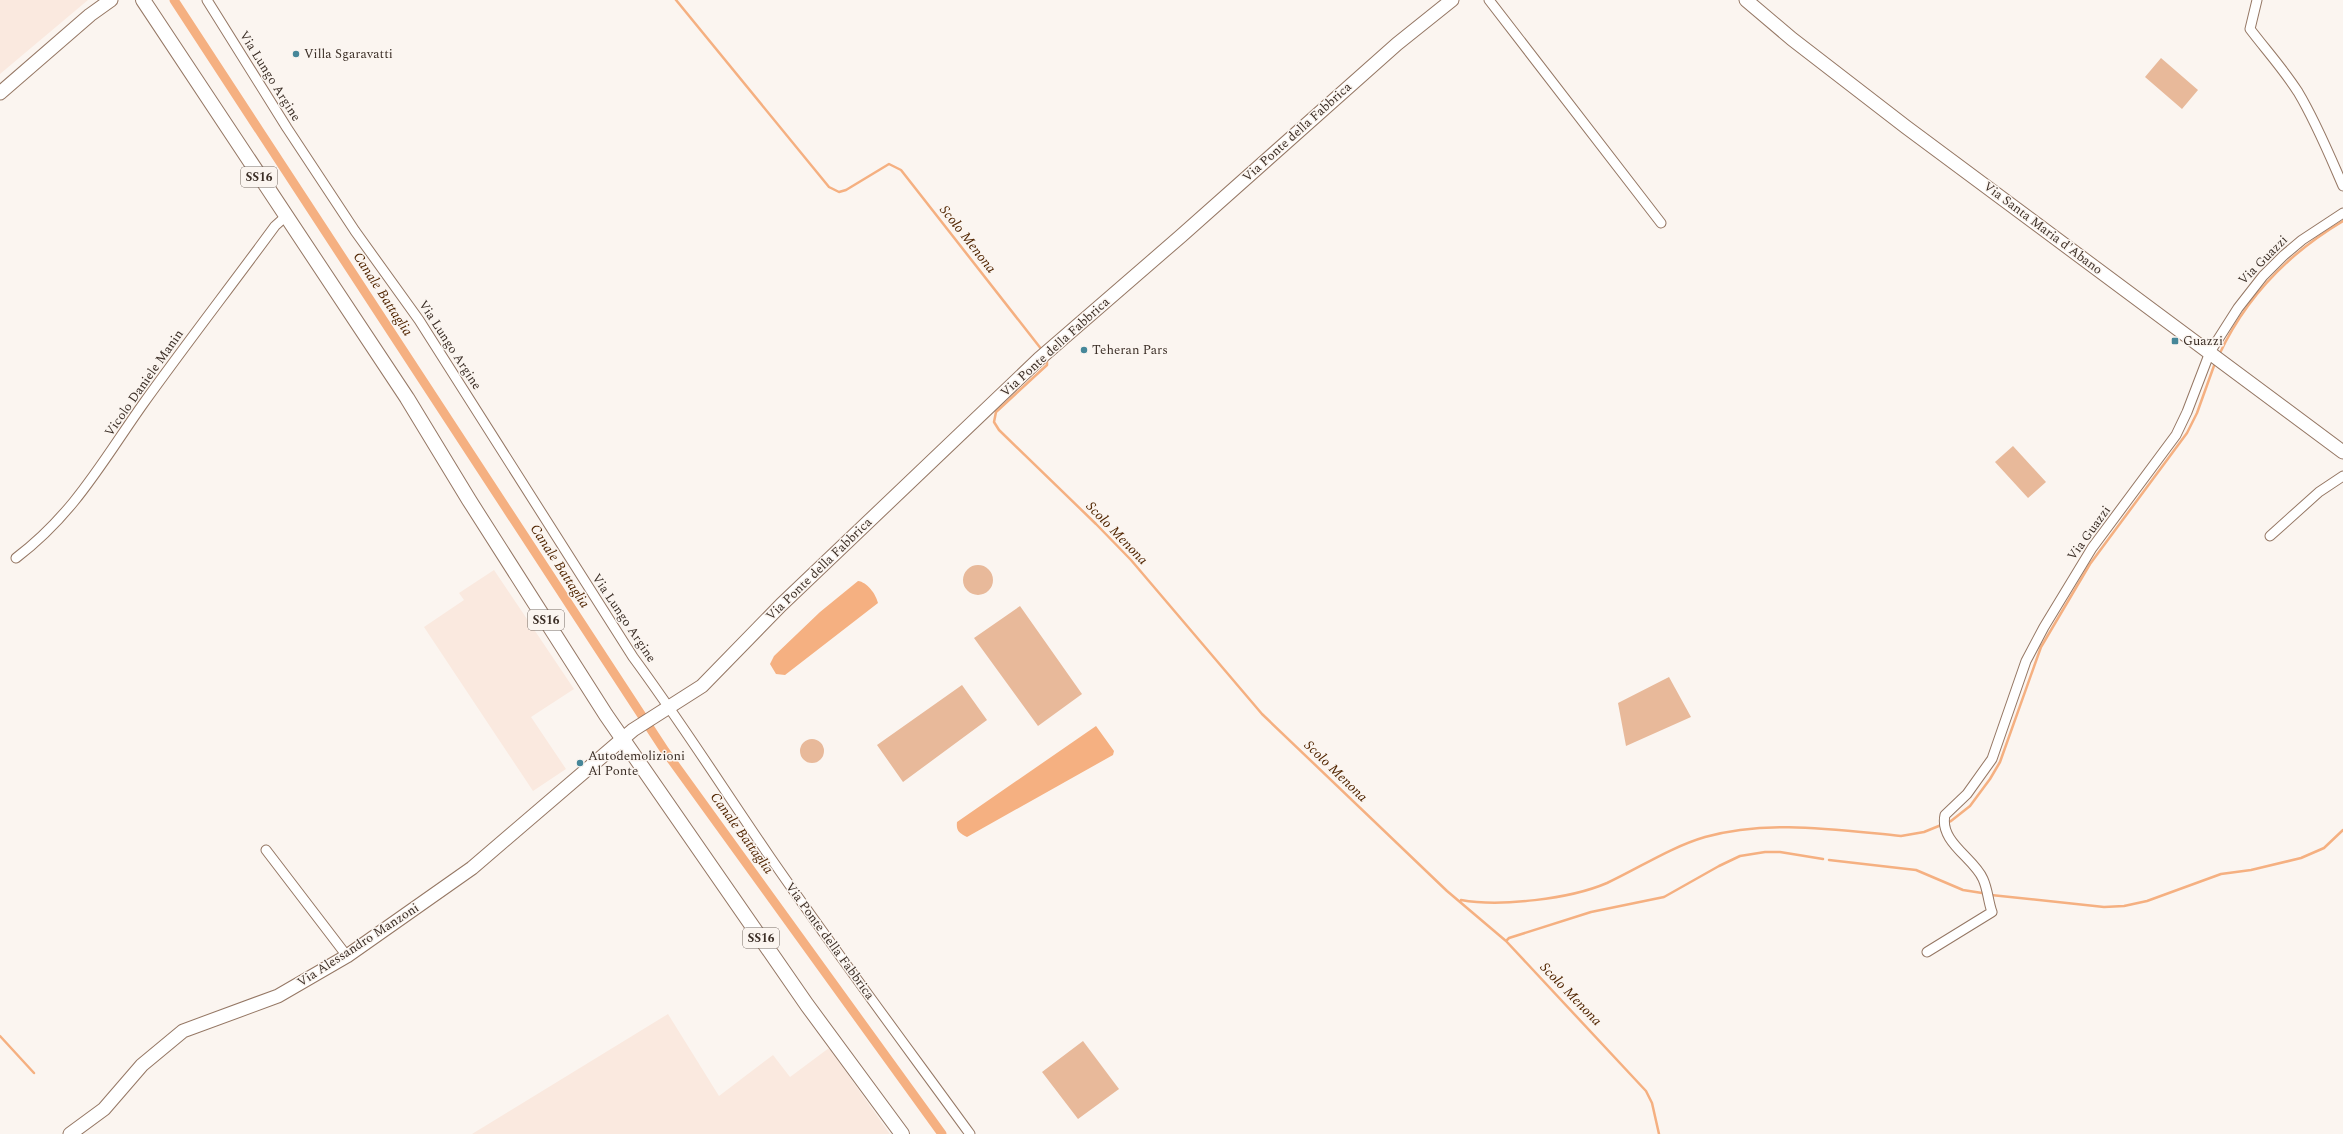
<svg xmlns="http://www.w3.org/2000/svg" width="2343" height="1134" font-family="Spectral,serif">
	<style>
		.built { fill: #fae9df }
		.green { fill: #e8b99a }
		.water { fill: #f5b081 }
		.lines { fill: none; stroke-linecap: round; stroke-linejoin: round }
		.stream { stroke: #f5b081; stroke-width: 2.5 }
		.canal { stroke: #f5b081; stroke-width: 9 }
		.street-casing { stroke: #957764; stroke-width: 11 }
		.secondary-casing { stroke: #957764; stroke-width: 15 }
		.primary-casing { stroke: #957764; stroke-width: 16 }
		.street { stroke: #fff; stroke-width: 9 }
		.secondary { stroke: #fff; stroke-width: 13 }
		.primary { stroke: #fff; stroke-width: 14 }
		.poi-dot { fill: #468799; stroke: #fbf5f0; stroke-width: 1.5 }
		.labels { text-anchor: middle; dominant-baseline: central; stroke-width: 3; stroke-linejoin: round; paint-order: stroke }
		.shield { fill: #fbf5f0; stroke: #756a63; stroke-width: 1 }
		.shield-label { font-size: 12px; font-weight: bold; fill: #3b2e26 }
		.poi-label { font-size: 13px; fill: #3b2e26; stroke: #fbf5f0; text-anchor: start }
		.street-label { font-size: 13px; fill: #3b2e26; stroke: #fbf5f0 }
		.water-label { font-size: 14px; font-style: italic; fill: #512500; stroke: #fbf5f0 }
	</style>
	<rect width="100%" height="100%" fill="#fbf5f0"/>
	<path class="built" d="M0,0H88L0,74Z
		M494,570L574,689L531,717L566,769L533,791L424,627L464,600L459,593Z
		M668,1014L719,1096L773,1055L790,1077L829,1048L890,1134H472Z"/>
	<path class="green" d="M2161,58L2198,90L2182,109L2145,77Z
		M2013,446L2046,482L2028,498L1995,462Z
		M963 580a15 15 0 1 1 30 0a15 15 0 1 1-30 0Z
		M1020,606L1082,694L1038,726L974,638Z
		M1669,677L1691,717L1626,746L1618,703Z
		M962,685L987,720L903,782L877,745Z
		M800 751a12 12 0 1 1 24 0a12 12 0 1 1-24 0Z
		M1083,1041L1119,1089L1078,1119L1042,1072Z"/>
	<path class="water" d="M858,581C867,582 876,594 878,603L785,675L776,674L770,664L774,656L820,612Z
		M1096,726L1114,751L1113,755L967,837C959,833 956,831 957,822Z"/>
	<g class="lines">
		<path class="stream" d="M676,0L829,187L839,192L846,190L889,164L901,170L1042,350
			M2219,355C2246,297 2289,253 2343,221
			M1047,357V365L996,412L994,422L999,430L1096,524L1131,560L1262,714L1447,891L1506,941L1646,1091L1652,1103L1659,1134
			M1829,860L1916,870L1963,890L1982,893
			M1991,895L2104,907L2124,906L2147,901L2221,874L2251,870L2301,858L2324,848L2343,830
			M1461,900C1500,907 1570,899 1607,883C1639,868 1671,847 1705,837C1768,819 1837,830 1901,836L1924,832L1951,821L1970,806L1990,779L2000,762L2041,647L2090,564L2187,433L2197,413L2215,363
			M1506,941L1509,938L1591,912L1664,897L1719,866L1740,856L1765,852H1780L1823,859
			M0,1036L34,1073"/>
		<path class="canal" d="M174,0L665,751L942,1134"/>
		<g class="street-casing">
			<path id="street" d="M207,0L287,128L355,231L419,320L633,657C681,722 724,790 770,857C835,951 903,1042 970,1134
				M1489,0L1661,223
				M2257,0L2250,29C2266,50 2284,70 2298,92C2316,122 2329,154 2343,186
				M2270,536L2319,492L2343,476
				M16,558C74,514 102,462 143,404C186,344 231,286 275,226L285,217
				M266,850L347,956
				M1927,952L1992,912C1988,901 1988,890 1983,879C1974,858 1939,842 1945,815L1967,794L1992,759L2026,661L2044,627L2092,548L2176,435L2187,412L2210,352L2238,308L2263,276L2283,256L2302,240L2343,213"/>
		</g>
		<g class="secondary-casing">
			<path id="secondary" d="M1746,0L1792,39L1906,127L2343,452
				M0,93L90,15L111,0
				M70,1134L104,1109L142,1065L183,1031L278,996L347,956L472,868L633,730L702,686L781,605L1039,359L1181,236L1397,44L1452,0"/>
		</g>
		<g class="primary-casing">
			<path id="primary" d="M143,0L407,398L469,500L606,715L807,1005L902,1134"/>
		</g>
		<use href="#street" class="street"/>
		<use href="#secondary" class="secondary"/>
		<use href="#primary" class="primary"/>
	</g>
	<g class="poi-dot">
		<circle cx="296" cy="54" r="4"/>
		<rect x="2171" y="337" width="8" height="8" rx="2"/>
		<circle cx="1084" cy="350" r="4"/>
		<circle cx="580" cy="763" r="4"/>
	</g>
	<g class="labels">
		<g class="shield">
			<rect x="241" y="167" width="36" height="20" rx="3"/>
			<rect x="528" y="610" width="36" height="20" rx="3"/>
			<rect x="743" y="928" width="36" height="20" rx="3"/>
		</g>
		<g class="shield-label">
			<text x="259" y="177">SS16</text>
			<text x="546" y="620">SS16</text>
			<text x="761" y="938">SS16</text>
		</g>
		<g class="poi-label">
			<text x="304" y="54">Villa Sgaravatti</text>
			<text x="2183" y="341">Guazzi</text>
			<text x="1092" y="350">Teheran Pars</text>
			<text x="588" y="756">Autodemolizioni<tspan x="588" dy="15">Al Ponte</tspan></text>
		</g>
		<g class="street-label">
			<text transform="translate(270 76) rotate(58)">Via Lungo Argine</text>
			<text transform="translate(1297 132) rotate(-42)">Via Ponte della Fabbrica</text>
			<text transform="translate(2043 228) rotate(37)">Via Santa Maria d'Abano</text>
			<text transform="translate(2263 260) rotate(-45)">Via Guazzi</text>
			<text transform="translate(450 345) rotate(57)">Via Lungo Argine</text>
			<text transform="translate(1055 347) rotate(-42)">Via Ponte della Fabbrica</text>
			<text transform="translate(144 383) rotate(-55)">Vicolo Daniele Manin</text>
			<text transform="translate(2089 533) rotate(-54)">Via Guazzi</text>
			<text transform="translate(819 569) rotate(-44)">Via Ponte della Fabbrica</text>
			<text transform="translate(624 618) rotate(56)">Via Lungo Argine</text>
			<text transform="translate(830 941) rotate(54)">Via Ponte della Fabbrica</text>
			<text transform="translate(358 945) rotate(-33)">Via Alessandro Manzoni</text>
		</g>
		<g class="water-label">
			<text transform="translate(968 239) rotate(52)">Scolo Menona</text>
			<text transform="translate(383 294) rotate(57)">Canale Battaglia</text>
			<text transform="translate(1117 533) rotate(46)">Scolo Menona</text>
			<text transform="translate(560 566) rotate(57)">Canale Battaglia</text>
			<text transform="translate(1336 771) rotate(44)">Scolo Menona</text>
			<text transform="translate(742 833) rotate(54)">Canale Battaglia</text>
			<text transform="translate(1571 994) rotate(46)">Scolo Menona</text>
		</g>
	</g>
</svg>
